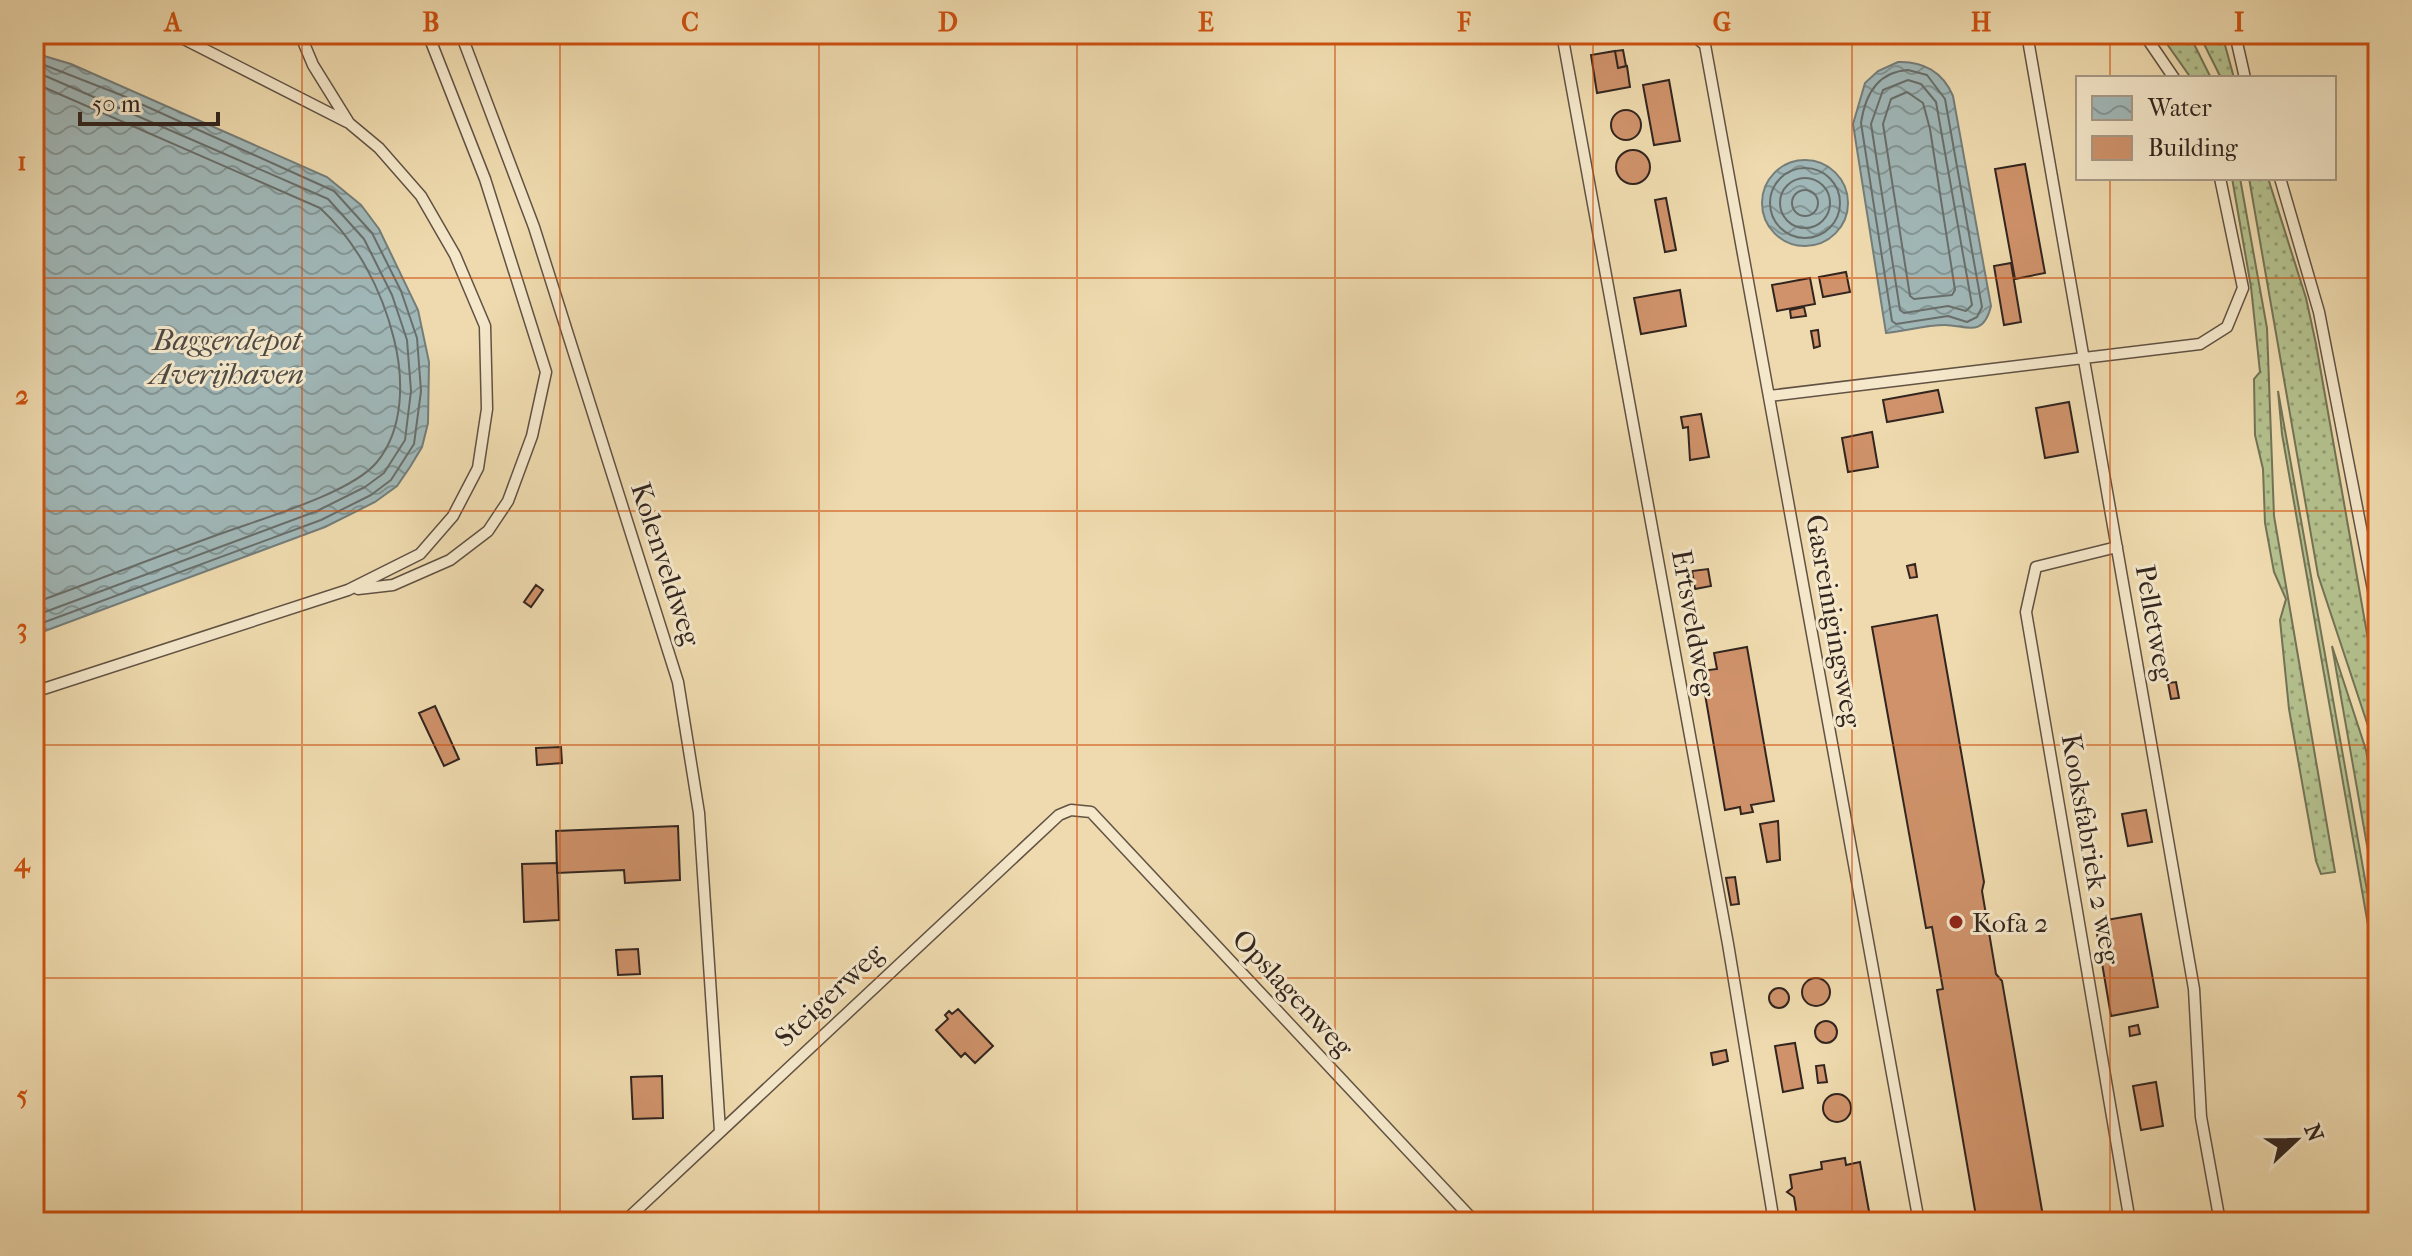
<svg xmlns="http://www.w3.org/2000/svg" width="2412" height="1256" font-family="'IM FELL French Canon',serif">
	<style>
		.grass { fill: url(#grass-dots); stroke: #737356; stroke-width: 2 }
		.water { fill: url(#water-waves); stroke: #747d7a; stroke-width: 2 }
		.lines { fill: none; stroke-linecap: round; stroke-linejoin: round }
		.shore { stroke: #696e6b; stroke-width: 2 }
		.building { fill: #cf926a; stroke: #32251f; stroke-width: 2 }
		.lane-casing { stroke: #615243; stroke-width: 13 }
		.path { stroke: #32251f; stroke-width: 3; stroke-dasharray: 6 4; stroke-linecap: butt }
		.lane { stroke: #f4e7ca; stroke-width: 10 }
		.grid { fill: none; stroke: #cd510f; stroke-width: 2; stroke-opacity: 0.55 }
		.poi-dot { fill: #8f2418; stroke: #f4e7ca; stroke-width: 3 }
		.labels { text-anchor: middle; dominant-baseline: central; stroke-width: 6; stroke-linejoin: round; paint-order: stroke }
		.street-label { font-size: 28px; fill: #32251f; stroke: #f4e7ca }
		.poi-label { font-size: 28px; fill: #32251f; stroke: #f4e7ca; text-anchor: start }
		.water-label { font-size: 30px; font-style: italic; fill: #4e4a45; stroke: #f4e7ca }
		.neatline { fill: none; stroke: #cd510f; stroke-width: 3 }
		.grid-label { font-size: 26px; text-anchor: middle; font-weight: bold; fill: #cd510f }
	</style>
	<defs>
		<pattern id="grass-dots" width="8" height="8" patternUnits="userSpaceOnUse" patternTransform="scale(2)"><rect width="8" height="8" fill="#b4c18e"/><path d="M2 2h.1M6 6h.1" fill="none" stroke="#939d73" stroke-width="1.8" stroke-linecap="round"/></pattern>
		<pattern id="water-waves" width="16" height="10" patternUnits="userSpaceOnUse" patternTransform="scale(2)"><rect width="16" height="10" fill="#a0b7b7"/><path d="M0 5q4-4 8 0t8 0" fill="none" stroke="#839594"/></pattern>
	</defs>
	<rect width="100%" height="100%" fill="#eedaae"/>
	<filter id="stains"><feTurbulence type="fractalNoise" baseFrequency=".0025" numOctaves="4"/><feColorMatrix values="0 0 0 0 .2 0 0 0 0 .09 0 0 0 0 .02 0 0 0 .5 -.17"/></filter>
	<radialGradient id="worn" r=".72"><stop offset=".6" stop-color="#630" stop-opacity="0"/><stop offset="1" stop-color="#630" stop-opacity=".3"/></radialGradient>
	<path class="grass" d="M2160,34H2189L2211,78H2191Z
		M2199,34H2222L2234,78H2221Z
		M2232,178H2240L2267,328L2274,516L2335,872L2321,874L2316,861L2289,709L2280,620L2286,599L2274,572L2265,523L2263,469L2255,435L2254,379L2260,372L2251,287Z
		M2249,178H2268L2306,298L2316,344L2378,696V767L2369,729L2318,575Z
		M2278,391L2378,952V982L2282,434Z
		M2332,646L2366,750L2378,820V908Z"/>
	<path class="water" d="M34,53L71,64L327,177L361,205L379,229L418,310L429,362L428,423L422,447L410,467L397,486L375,502L325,527L34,635Z
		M1898,62C1923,61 1943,72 1953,96L1991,306C1983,339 1965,325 1945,325C1926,325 1905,331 1886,333L1853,124L1865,83L1878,71Z
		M1762 203a43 43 0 1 1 86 0a43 43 0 1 1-86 0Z"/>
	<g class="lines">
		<path class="shore" d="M34,61L121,95L334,191L372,233L401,291L417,338L421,391L414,444L391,480L371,495L321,520L34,626
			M1908,70L1927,75L1945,99L1982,307L1977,317L1967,322L1948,316L1896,324L1892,321L1861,123C1865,95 1877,72 1908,70Z
			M34,71L328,199L364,239L392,295L407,340L411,391L405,440L384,473L365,487L317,511L34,616
			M1908,80L1921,84L1936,102L1972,305L1966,311L1948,306L1904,313L1900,310L1871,124L1883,90Z
			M34,83L320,208C357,242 382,290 394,339C404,379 404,429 377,462C351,494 257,520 217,535C156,557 95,581 34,603
			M1907,92L1923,103L1930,129L1955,290L1952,295L1914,299L1910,296L1883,124L1891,99Z
			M1770 203a35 35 0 1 1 70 0a35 35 0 1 1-70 0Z
			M1780 203a25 25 0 1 1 50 0a25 25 0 1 1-50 0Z
			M1792 203a13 13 0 1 1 26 0a13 13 0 1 1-26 0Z"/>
	</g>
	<path class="building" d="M1623,50L1626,66L1618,68L1615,51Z
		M1615,51L1618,68L1627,66L1630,87L1597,93L1591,55Z
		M1669,80L1680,141L1654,145L1643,85Z
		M1611 125a15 15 0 1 1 30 0a15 15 0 1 1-30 0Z
		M1616 167a17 17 0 1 1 34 0a17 17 0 1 1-34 0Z
		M2025,164L2045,273L2015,279L1995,169Z
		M1666,198L1676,250L1665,252L1655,200Z
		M2011,263L2021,322L2004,325L1994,266Z
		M1846,272L1850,292L1823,297L1819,277Z
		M1810,278L1815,304L1777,311L1772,285Z
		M1680,290L1686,326L1641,334L1634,298Z
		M1804,307L1806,316L1791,318L1790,310Z
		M1818,330L1820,346L1814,348L1811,331Z
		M1938,390L1943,412L1887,422L1883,400Z
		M2069,402L2078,452L2045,458L2036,408Z
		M1701,414L1709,457L1690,460L1688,427L1683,428L1681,417Z
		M1872,432L1878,467L1848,472L1842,438Z
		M1915,564L1917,577L1910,578L1907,566Z
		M1708,569L1711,586L1695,589L1692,571Z
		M536,585L543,590L531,607L524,602Z
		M1937,615L1984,882L1982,891L1996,974L2002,981L2044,1222H1977L1937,990L1943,989L1932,927L1926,928L1872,627Z
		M1747,647L1774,801L1751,805L1753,812L1741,814L1740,807L1725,810L1701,671L1717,669L1714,653Z
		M2176,682L2179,698L2171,699L2168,683Z
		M435,706L459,759L444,766L419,713Z
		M561,747L562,763L537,765L536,748Z
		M2146,810L2152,842L2128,846L2122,814Z
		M1778,821L1780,860L1767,862L1760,824Z
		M678,826L680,880L625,883L624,870L557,873L556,831Z
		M557,863L559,920L524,922L522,864Z
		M1735,877L1739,904L1731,905L1726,878Z
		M2141,914L2158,1007L2111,1016L2095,922Z
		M638,949L640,974L618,975L616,950Z
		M1802 992a14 14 0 1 1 28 0a14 14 0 1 1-28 0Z
		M1769 998a10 10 0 1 1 20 0a10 10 0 1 1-20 0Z
		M958,1009L993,1046L975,1063L965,1053L961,1057L936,1030L948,1019L945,1015L949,1011L952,1014Z
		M1815 1032a11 11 0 1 1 22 0a11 11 0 1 1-22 0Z
		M2138,1025L2140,1034L2130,1036L2129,1027Z
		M1795,1043L1803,1088L1783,1092L1775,1046Z
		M1726,1050L1728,1061L1713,1065L1711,1053Z
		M1824,1065L1827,1082L1818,1083L1816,1066Z
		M662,1076L663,1118L633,1119L631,1077Z
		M2156,1082L2163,1126L2141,1130L2133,1086Z
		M1823 1108a14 14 0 1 1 28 0a14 14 0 1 1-28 0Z
		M1845,1158L1846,1165L1860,1162L1871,1222H1798L1794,1197L1787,1192L1792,1188L1790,1175L1822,1169L1821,1162Z"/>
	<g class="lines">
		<g class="lane-casing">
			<path id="lane" d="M174,34L347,122
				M461,34L534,227L678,682L699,813L720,1131
				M1562,34L1728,944L1774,1222
				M1692,34L1705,45L1919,1222
				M2027,34L2194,989L2201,1117L2220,1222
				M2144,34L2174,78
				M2235,34L2245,78
				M2280,178L2319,312L2378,615
				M1769,396L2200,344L2227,327L2243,288L2220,178
				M2117,547L2036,567L2026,612L2130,1222
				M358,589L393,585L450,560L488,531L508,501L532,436L546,372L485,179L428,34
				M34,692L348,590L420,554L453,516L478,468L487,409L485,326L455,255L421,196L379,148L349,123L313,65L300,34
				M624,1222L1059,815L1071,810L1091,812L1475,1222"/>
		</g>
		<path class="path" d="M2374,334L2378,356"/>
		<use href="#lane" class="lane"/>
	</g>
	<path class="grid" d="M302,34V1222M560,34V1222M819,34V1222M1077,34V1222M1335,34V1222M1593,34V1222M1852,34V1222M2110,34V78M2110,178V1222M34,278H2378M34,511H2378M34,745H2378M34,978H2378"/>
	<circle class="poi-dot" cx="1956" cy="922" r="8"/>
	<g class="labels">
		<g class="street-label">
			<text transform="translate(666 564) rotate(72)">Kolenveldweg</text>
			<text transform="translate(1834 621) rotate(80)">Gasreinigingsweg</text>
			<text transform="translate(1694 623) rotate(80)">Ertsveldweg</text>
			<text transform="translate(2155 623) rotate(80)">Pelletweg</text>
			<text transform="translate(2091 849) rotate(80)">Kooksfabriek 2 weg</text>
			<text transform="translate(1293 993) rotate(47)">Opslagenweg</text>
			<text transform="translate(829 995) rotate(-43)">Steigerweg</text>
		</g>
		<g class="poi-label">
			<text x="1972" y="922">Kofa 2</text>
		</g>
		<g class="water-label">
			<text x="227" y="340">Baggerdepot<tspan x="227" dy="34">Averijhaven</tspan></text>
		</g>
	</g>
	<rect width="2412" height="1256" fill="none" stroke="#eedaae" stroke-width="88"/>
	<rect x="2076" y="76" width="260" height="104" fill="#f4e7ca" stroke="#a69986" stroke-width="2"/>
	<rect x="2092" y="96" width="40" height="24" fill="url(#water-waves)" stroke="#a69986" stroke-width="2"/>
	<text x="2148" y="116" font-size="24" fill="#32251f">Water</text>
	<rect x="2092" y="136" width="40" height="24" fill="#cf926a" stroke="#a69986" stroke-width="2"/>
	<text x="2148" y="156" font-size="24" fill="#32251f">Building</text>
	<g transform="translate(2296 1140) rotate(68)" stroke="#f4e7ca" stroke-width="6" paint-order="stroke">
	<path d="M0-6L14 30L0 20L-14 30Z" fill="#32251f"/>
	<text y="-12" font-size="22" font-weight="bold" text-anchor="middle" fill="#32251f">N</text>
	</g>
	<path d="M80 112v12h138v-12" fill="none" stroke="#32251f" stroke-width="4"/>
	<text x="92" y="112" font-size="24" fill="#32251f" stroke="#f4e7ca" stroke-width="6" paint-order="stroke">50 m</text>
	<rect x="44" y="44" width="2324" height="1168" class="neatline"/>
	<g class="grid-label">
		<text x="173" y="31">A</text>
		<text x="431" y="31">B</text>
		<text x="690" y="31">C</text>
		<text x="948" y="31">D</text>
		<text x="1206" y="31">E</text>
		<text x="1464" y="31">F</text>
		<text x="1722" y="31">G</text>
		<text x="1981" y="31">H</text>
		<text x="2239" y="31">I</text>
		<text x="22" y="170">1</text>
		<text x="22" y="404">2</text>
		<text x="22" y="637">3</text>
		<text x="22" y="871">4</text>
		<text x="22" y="1104">5</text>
	</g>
	<rect width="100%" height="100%" filter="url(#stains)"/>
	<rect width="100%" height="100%" fill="url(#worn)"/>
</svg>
